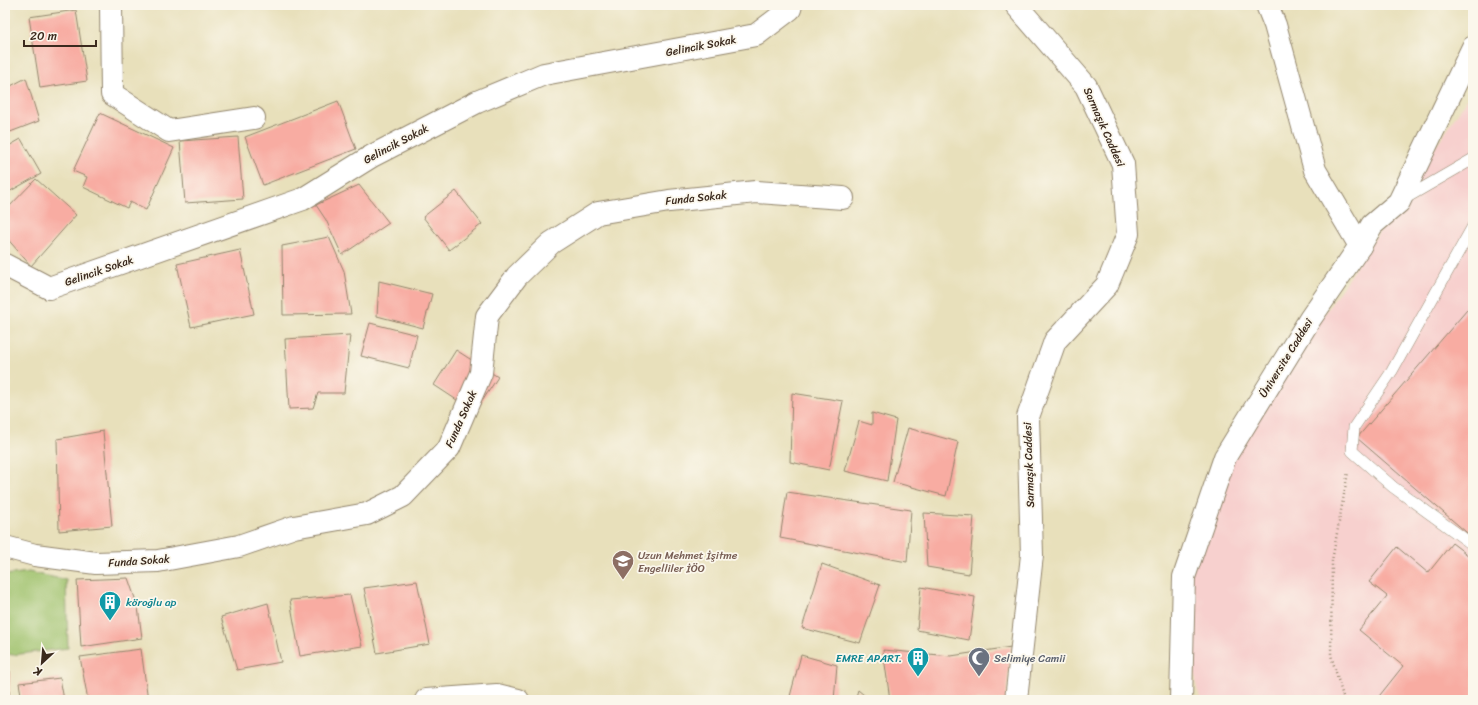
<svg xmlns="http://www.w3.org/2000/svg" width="1478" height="705" font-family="Sriracha,sans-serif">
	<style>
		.built { fill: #f7d0ce }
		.grass { fill: #9ec16b; stroke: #6c7644 }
		.building { fill: #f8aca2 }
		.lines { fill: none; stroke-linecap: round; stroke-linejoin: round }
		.service-casing { stroke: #92856c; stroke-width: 12 }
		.minor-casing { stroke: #92856c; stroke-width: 24 }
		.tertiary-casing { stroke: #92856c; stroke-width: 24 }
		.path { stroke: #92856c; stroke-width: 2.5; stroke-dasharray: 1 3; stroke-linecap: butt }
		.service { stroke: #fff; stroke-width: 11 }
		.minor { stroke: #fff; stroke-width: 22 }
		.tertiary { stroke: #fff; stroke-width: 22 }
		.labels { text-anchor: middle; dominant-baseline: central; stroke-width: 3.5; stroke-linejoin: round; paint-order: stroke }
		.street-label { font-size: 11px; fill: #3b2a1e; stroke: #fbf7ec }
		.education-label { font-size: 11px; fill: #785e54; stroke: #fbf7ec; text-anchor: start }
		.culture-label { font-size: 11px; fill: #0d838f; stroke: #fbf7ec; text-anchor: start }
		.worship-label { font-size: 11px; fill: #5b616d; stroke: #fbf7ec; text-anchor: start }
	</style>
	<rect width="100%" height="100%" fill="#fbf7ec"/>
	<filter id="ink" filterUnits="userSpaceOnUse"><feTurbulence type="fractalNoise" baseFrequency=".025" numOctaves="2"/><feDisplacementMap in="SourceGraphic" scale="8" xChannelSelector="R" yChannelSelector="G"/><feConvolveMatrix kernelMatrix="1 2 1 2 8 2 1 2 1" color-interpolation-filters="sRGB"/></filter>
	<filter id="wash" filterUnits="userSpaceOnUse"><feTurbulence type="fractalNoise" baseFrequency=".012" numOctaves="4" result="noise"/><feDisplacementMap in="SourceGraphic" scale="16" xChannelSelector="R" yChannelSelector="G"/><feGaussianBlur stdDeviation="0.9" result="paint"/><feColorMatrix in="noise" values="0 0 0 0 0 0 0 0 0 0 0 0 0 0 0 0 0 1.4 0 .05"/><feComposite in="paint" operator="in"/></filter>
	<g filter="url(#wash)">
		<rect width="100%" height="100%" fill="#e8e0bb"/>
		<path class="built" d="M1473,90V700H1201L1197,689L1183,568L1225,453L1298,354Z"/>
		<path class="grass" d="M29,572L66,580L68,648L12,655L5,653V575Z"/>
		<g id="blocks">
			<path class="building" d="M76,10L87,81L40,88L29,17Z
				M26,78L39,121L5,134V89Z
				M338,101L356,149L263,185L245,137Z
				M100,113L174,148L146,210L130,202L127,208L83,187L87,177L73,171Z
				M238,137L243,199L185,203L180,141Z
				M21,139L41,174L5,194V148Z
				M36,179L76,215L31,266L5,236V211Z
				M359,185L389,223L342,255L326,220L316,205Z
				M456,191L482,224L449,250L423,217Z
				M329,237L344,271L351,314L283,315L282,246Z
				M240,250L254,314L191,327L177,264Z
				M379,281L432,294L423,328L377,316Z
				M1473,303L1472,399L1473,538L1357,438Z
				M370,323L417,335L409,368L361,356Z
				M350,335L344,393H318L313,408L289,409L285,339Z
				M456,350L498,377L475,412L434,385Z
				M792,393L843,401L829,470L790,462Z
				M872,413L896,420L887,481L845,471L859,421L872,425Z
				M908,428L958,442L946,496L893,482Z
				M103,431L112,526L59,531L57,439Z
				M787,492L911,510L907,562L780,538Z
				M924,513L974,516L969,574L927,567Z
				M1452,543L1473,559V700H1376L1403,666L1359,630L1387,596L1369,582L1397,547L1428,573Z
				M822,564L880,585L860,643L802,628Z
				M128,578L138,607L142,638L81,647L77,580Z
				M417,581L430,644L377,653L364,588Z
				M921,587L975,597L969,640L917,630Z
				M350,595L362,646L300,656L290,600Z
				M268,603L281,662L237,670L221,617Z
				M1011,647L1006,700H890L883,650L951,656Z
				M141,649L148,700H88L80,657Z
				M801,655L837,665L834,700H789Z
				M5,671H10L9,700H5Z
				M60,678L64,700H22L19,683Z
				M858,690L870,700H855Z"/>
		</g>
	</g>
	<g filter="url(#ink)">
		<use href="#blocks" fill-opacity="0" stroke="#92856c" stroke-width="1"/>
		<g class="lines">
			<g class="service-casing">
				<path id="service" d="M1404,199L1473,159
					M1473,226L1392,371L1354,427L1352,451L1393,487L1473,545"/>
			</g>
			<g class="minor-casing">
				<path id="minor" d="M111,5L112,94L169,131L254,118
					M1016,5L1086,86L1123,164L1128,234L1107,285L1055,341L1028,417L1032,555L1016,700
					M1267,5L1275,25L1315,170L1360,246
					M5,265L49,288L303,199L372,156L477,102L544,74L756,35L790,9L791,5
					M5,547L35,555L96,563L158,561L239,546L294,527L367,514L403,496L449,448L481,373L487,316L517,276L551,243L598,213L669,201L756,192L843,198"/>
			</g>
			<g class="tertiary-casing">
				<path id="tertiary" d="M426,700L497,695L518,700
					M1181,700L1184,577L1225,457L1310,319L1360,246L1372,225L1399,202L1473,47"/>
			</g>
			<path class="path" d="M1344,700L1331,655L1332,561L1348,472"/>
			<use href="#service" class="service"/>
			<use href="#minor" class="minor"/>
			<use href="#tertiary" class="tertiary"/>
		</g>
	</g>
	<defs>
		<g id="school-pin" transform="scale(1.15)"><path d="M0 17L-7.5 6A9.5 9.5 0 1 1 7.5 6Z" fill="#8d6e63" stroke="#fbf7ec"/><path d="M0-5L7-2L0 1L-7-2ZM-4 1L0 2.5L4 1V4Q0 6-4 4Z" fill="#fff"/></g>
		<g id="building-pin" transform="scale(1.15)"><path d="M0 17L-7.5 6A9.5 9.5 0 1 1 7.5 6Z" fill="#0f9aa8" stroke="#fbf7ec"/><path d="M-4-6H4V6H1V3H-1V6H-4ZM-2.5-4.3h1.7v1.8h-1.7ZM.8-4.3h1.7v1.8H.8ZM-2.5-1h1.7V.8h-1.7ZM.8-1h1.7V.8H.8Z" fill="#fff"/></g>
		<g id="mosque-pin" transform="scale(1.15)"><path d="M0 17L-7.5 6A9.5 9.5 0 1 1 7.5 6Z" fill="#6b7280" stroke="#fbf7ec"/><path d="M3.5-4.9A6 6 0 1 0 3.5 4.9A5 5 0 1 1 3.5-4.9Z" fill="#fff"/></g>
	</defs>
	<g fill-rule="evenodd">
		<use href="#school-pin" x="623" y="561"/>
		<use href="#building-pin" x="110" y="602"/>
		<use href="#building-pin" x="918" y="658"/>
		<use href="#mosque-pin" x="979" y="658"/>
	</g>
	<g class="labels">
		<g class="street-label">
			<text transform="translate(701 46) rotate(-11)">Gelincik Sokak</text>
			<text transform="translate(1104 127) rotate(66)">Sarmaşık Caddesi</text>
			<text transform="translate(396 144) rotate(-28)">Gelincik Sokak</text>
			<text transform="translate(696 198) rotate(-6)">Funda Sokak</text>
			<text transform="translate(99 271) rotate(-19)">Gelincik Sokak</text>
			<text transform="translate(1286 358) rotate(-58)">Üniversite Caddesi</text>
			<text transform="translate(461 419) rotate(-66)">Funda Sokak</text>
			<text transform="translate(1029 465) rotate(-92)">Sarmaşık Caddesi</text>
			<text transform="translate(139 561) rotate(-4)">Funda Sokak</text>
		</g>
		<g class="education-label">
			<text x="638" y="555">Uzun Mehmet İşitme<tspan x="638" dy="13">Engelliler İÖO</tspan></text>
		</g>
		<g class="culture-label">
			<text x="126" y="602">köroğlu ap</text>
			<text x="902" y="658" text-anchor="end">EMRE APART.</text>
		</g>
		<g class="worship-label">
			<text x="994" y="658">Selimiye Camii</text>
		</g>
	</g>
	<rect width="1478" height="705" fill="none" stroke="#fbf7ec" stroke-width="20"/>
	<g transform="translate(42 663) rotate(206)" stroke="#fbf7ec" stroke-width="3" paint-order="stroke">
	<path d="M0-3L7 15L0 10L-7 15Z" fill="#3b2a1e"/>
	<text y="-6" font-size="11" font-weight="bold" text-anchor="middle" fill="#3b2a1e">K</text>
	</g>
	<path d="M24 40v6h72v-6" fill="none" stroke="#3b2a1e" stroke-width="2"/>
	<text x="30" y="40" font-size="12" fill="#3b2a1e" stroke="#fbf7ec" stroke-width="3" paint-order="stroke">20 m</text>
</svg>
